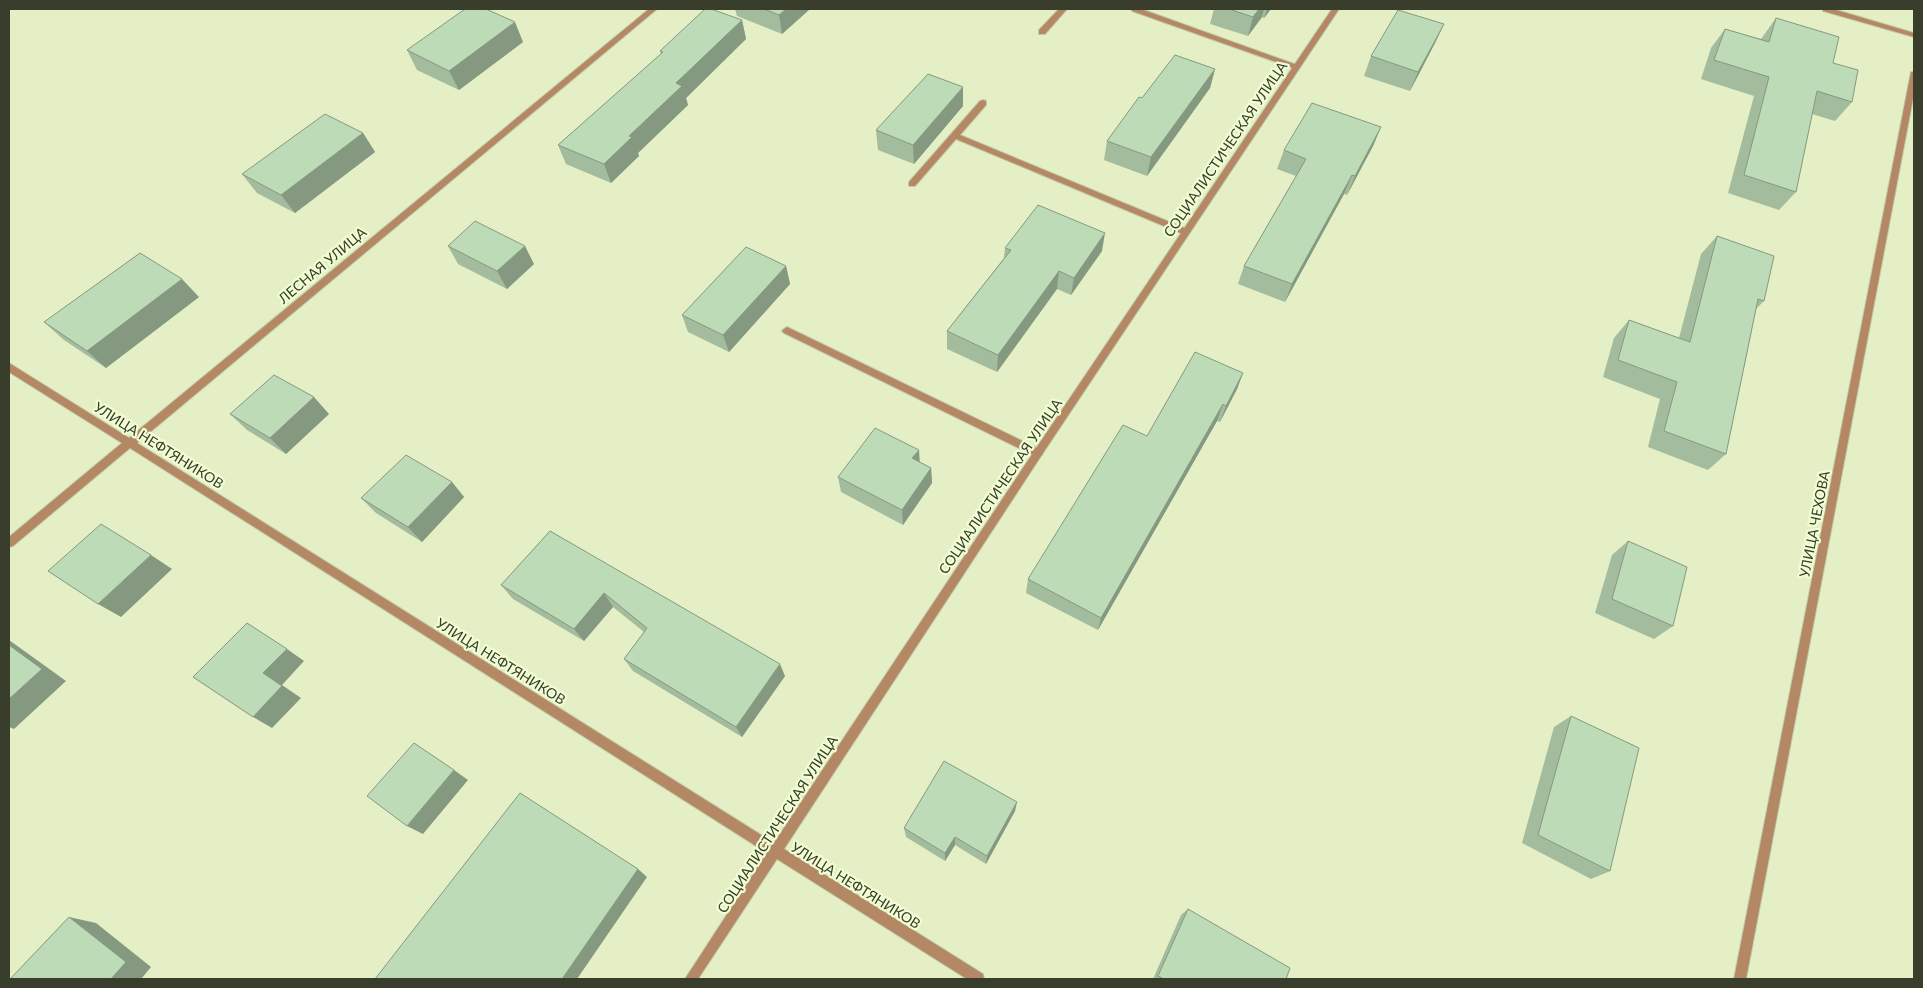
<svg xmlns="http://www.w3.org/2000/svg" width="1923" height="988" font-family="Lato,sans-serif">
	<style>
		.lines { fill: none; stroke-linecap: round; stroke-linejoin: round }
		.service-casing { stroke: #c2cba6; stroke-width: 2 }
		.minor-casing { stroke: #c2cba6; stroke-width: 2 }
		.service { fill: #b48864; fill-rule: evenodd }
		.minor { fill: #b48864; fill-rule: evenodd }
		.wall { fill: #a3bc9e }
		.shaded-wall { fill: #859981 }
		.building { fill: #bedbb8; stroke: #859981 }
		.labels { text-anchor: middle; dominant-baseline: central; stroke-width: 4.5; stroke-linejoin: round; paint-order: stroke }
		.street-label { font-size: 14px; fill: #383d2c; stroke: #f1fdd2 }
	</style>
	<rect width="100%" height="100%" fill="#e4efc5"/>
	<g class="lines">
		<g class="service-casing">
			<path id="service" d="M1059,9H1067L1045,34H1039V30Z
				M1132,9H1141L1300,66L1299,68H1293L1132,11Z
				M983,100L986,101V105L960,135L1189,230V234H1183L956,139L915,186H909V182L980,101Z
				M787,327L1041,450L1043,453L1041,456H1035L784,333L782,331L784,329Z"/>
		</g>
		<g class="minor-casing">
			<path id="minor" d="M649,9H657L137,443L774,843L1035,450L1332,9H1339L1041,456L784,849L983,974L984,979H967L777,859L698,979H685L767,853L130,448L13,546L9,547V537L122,443L9,372V363L129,438Z
				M1823,9H1833L1914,33V37L1823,11Z
				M1911,72H1914V93L1746,979H1734Z"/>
		</g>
		<use href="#service" class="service"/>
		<use href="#minor" class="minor"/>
	</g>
	<path class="wall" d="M735,9H810L782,34L737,16Z
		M1214,9H1271L1264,18L1262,17L1248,36L1210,24Z
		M1776,18L1833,63L1852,102L1835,121L1812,114L1796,192L1779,210L1728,193L1754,96L1701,79L1711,48L1725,29L1761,39Z
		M742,20L746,39L686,98L688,105L638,153L639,156L611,183L566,164L558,145L661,54L660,51Z
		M1444,24L1435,43L1410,91L1364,76L1371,56Z
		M523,42L459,90L417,70L407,50Z
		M1215,69L1210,88L1147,176L1104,160L1107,141L1142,98Z
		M963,106L914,164L878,150L876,130Z
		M1381,127L1373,146L1347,195L1344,194L1285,302L1238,284L1244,266L1296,176L1277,169L1284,150Z
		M363,133L375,152L295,213L257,193L242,174Z
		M1717,236L1764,301L1756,309L1726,454L1708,470L1648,447L1660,399L1603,377L1614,338L1629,320L1679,338L1701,254Z
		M448,246L534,264L507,289L458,264Z
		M1005,248L1102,251L1071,295L1057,289L997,372L947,349V331L1004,258Z
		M786,266L790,284L729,352L688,332L682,315Z
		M199,297L106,368L64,340L44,322Z
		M1243,373L1237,389L1220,422L1217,421L1098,630L1026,593L1028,579L1147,436Z
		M230,414H329L286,454L247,430Z
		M919,462L931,468L932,483L903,525L841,492L838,477Z
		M452,482L464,497L422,542L376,513L361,498Z
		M550,531L785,676L742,737L633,671L624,659L644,632L613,607L584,641L513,599L501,585Z
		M1628,541L1673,626L1654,639L1595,613L1612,555Z
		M1571,716L1610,871L1591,879L1522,843L1554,727Z
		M1015,811L986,864L955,845L945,861L906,837L904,828Z
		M1188,909L1286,979H1153L1181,915Z"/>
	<path class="shaded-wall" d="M786,9H810L782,34L779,15Z
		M1259,9H1264L1262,17L1248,36L1253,17Z
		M1267,9H1271L1264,18Z
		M742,20L746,39L686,98L688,105L638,153L639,156L611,183L604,164L676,83Z
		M515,22L523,42L459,90L449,71Z
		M1444,24L1435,43L1410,91L1418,72Z
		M1215,69L1210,88L1147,176L1151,157Z
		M963,87V106L914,164L913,145Z
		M1381,127L1373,146L1347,195L1355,176Z
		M363,133L375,152L295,213L281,195Z
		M1352,175L1344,194L1285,302L1292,284Z
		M1105,233L1102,251L1071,295L1074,278Z
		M525,246L534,264L507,289L497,271Z
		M786,266L790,284L729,352L723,335Z
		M1059,271L1057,289L997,372L998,355Z
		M182,279L199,297L106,368L87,351Z
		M1243,373L1237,389L1220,422L1226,406Z
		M314,397L329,414L286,454L270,438Z
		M1223,404L1217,421L1098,630L1101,618Z
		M919,450L920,465L912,458Z
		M931,468L932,483L903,525L902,510Z
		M452,482L464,497L422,542L408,527Z
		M151,555L172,569L121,617L98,604Z
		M604,593L613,607L584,641L574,629Z
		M9,640L66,681L14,729L9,727Z
		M287,649L304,661L282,685L301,698L272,728L253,717L263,673Z
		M780,664L785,676L742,737L736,727Z
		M454,770L468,780L423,834L407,826Z
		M1017,802L1015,811L986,864L987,856Z
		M955,837V845L945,861V853Z
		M638,869L647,877L577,979H562Z
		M69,917L96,923L151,967L141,979H111Z"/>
	<path class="building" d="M465,9H486L515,22L449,71L407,50Z
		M705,9H711L742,20L676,83L682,86L629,136L632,137L604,164L558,145L663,52L660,51Z
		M764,9H786L779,15Z
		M1229,9H1259L1253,17Z
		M1398,10L1444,24L1418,72L1371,56Z
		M1776,18L1839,37L1833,63L1858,70L1852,102L1817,91L1796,192L1744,175L1769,77L1714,60L1725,29L1769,42Z
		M1175,55L1215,69L1151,157L1107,141L1139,97L1142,98Z
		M928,74L963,87L913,145L876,130Z
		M1312,103L1381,127L1355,176L1352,175L1292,284L1244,266L1306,159L1284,150Z
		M325,114L363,133L281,195L242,174Z
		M1038,205L1105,233L1074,278L1059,271L998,355L947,331L1011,250L1005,248Z
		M475,221L525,246L497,271L448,246Z
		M1717,236L1774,256L1764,301L1758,299L1726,454L1664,431L1677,382L1618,360L1629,320L1690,342Z
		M746,247L786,266L723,335L682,315Z
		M140,253L182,279L87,351L44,322Z
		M1195,352L1243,373L1226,406L1223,404L1101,618L1028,579L1123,425L1147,436Z
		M274,375L314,397L270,438L230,414Z
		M875,428L919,450L912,458L931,468L902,510L838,477Z
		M406,455L452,482L408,527L361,498Z
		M101,524L151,555L98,604L48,571Z
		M550,531L780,664L736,727L624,659L647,628L604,593L574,629L501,585Z
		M1628,541L1687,567L1673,626L1612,599Z
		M247,623L287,649L263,673L282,686L253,717L193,677Z
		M9,645L42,669L9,699Z
		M1571,716L1639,748L1610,871L1538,835Z
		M414,743L454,770L407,826L367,796Z
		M944,761L1017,802L987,856L955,837L945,853L904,828Z
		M520,793L638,869L562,979H375Z
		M1188,909L1290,968L1286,979H1164L1158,976Z
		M69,917L126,962L111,979H10Z"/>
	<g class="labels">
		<g class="street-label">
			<text transform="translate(1225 149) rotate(-56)">СОЦИАЛИСТИЧЕСКАЯ УЛИЦА</text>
			<text transform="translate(322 265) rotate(-40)">ЛЕСНАЯ УЛИЦА</text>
			<text transform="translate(159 445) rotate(32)">УЛИЦА НЕФТЯНИКОВ</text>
			<text transform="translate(1000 486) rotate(-56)">СОЦИАЛИСТИЧЕСКАЯ УЛИЦА</text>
			<text transform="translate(1814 524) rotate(-79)">УЛИЦА ЧЕХОВА</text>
			<text transform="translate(501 661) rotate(32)">УЛИЦА НЕФТЯНИКОВ</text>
			<text transform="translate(777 824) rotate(-57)">СОЦИАЛИСТИЧЕСКАЯ УЛИЦА</text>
			<text transform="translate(856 885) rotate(32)">УЛИЦА НЕФТЯНИКОВ</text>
		</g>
	</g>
	<rect width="1923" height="988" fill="none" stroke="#383d2c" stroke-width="20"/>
</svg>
